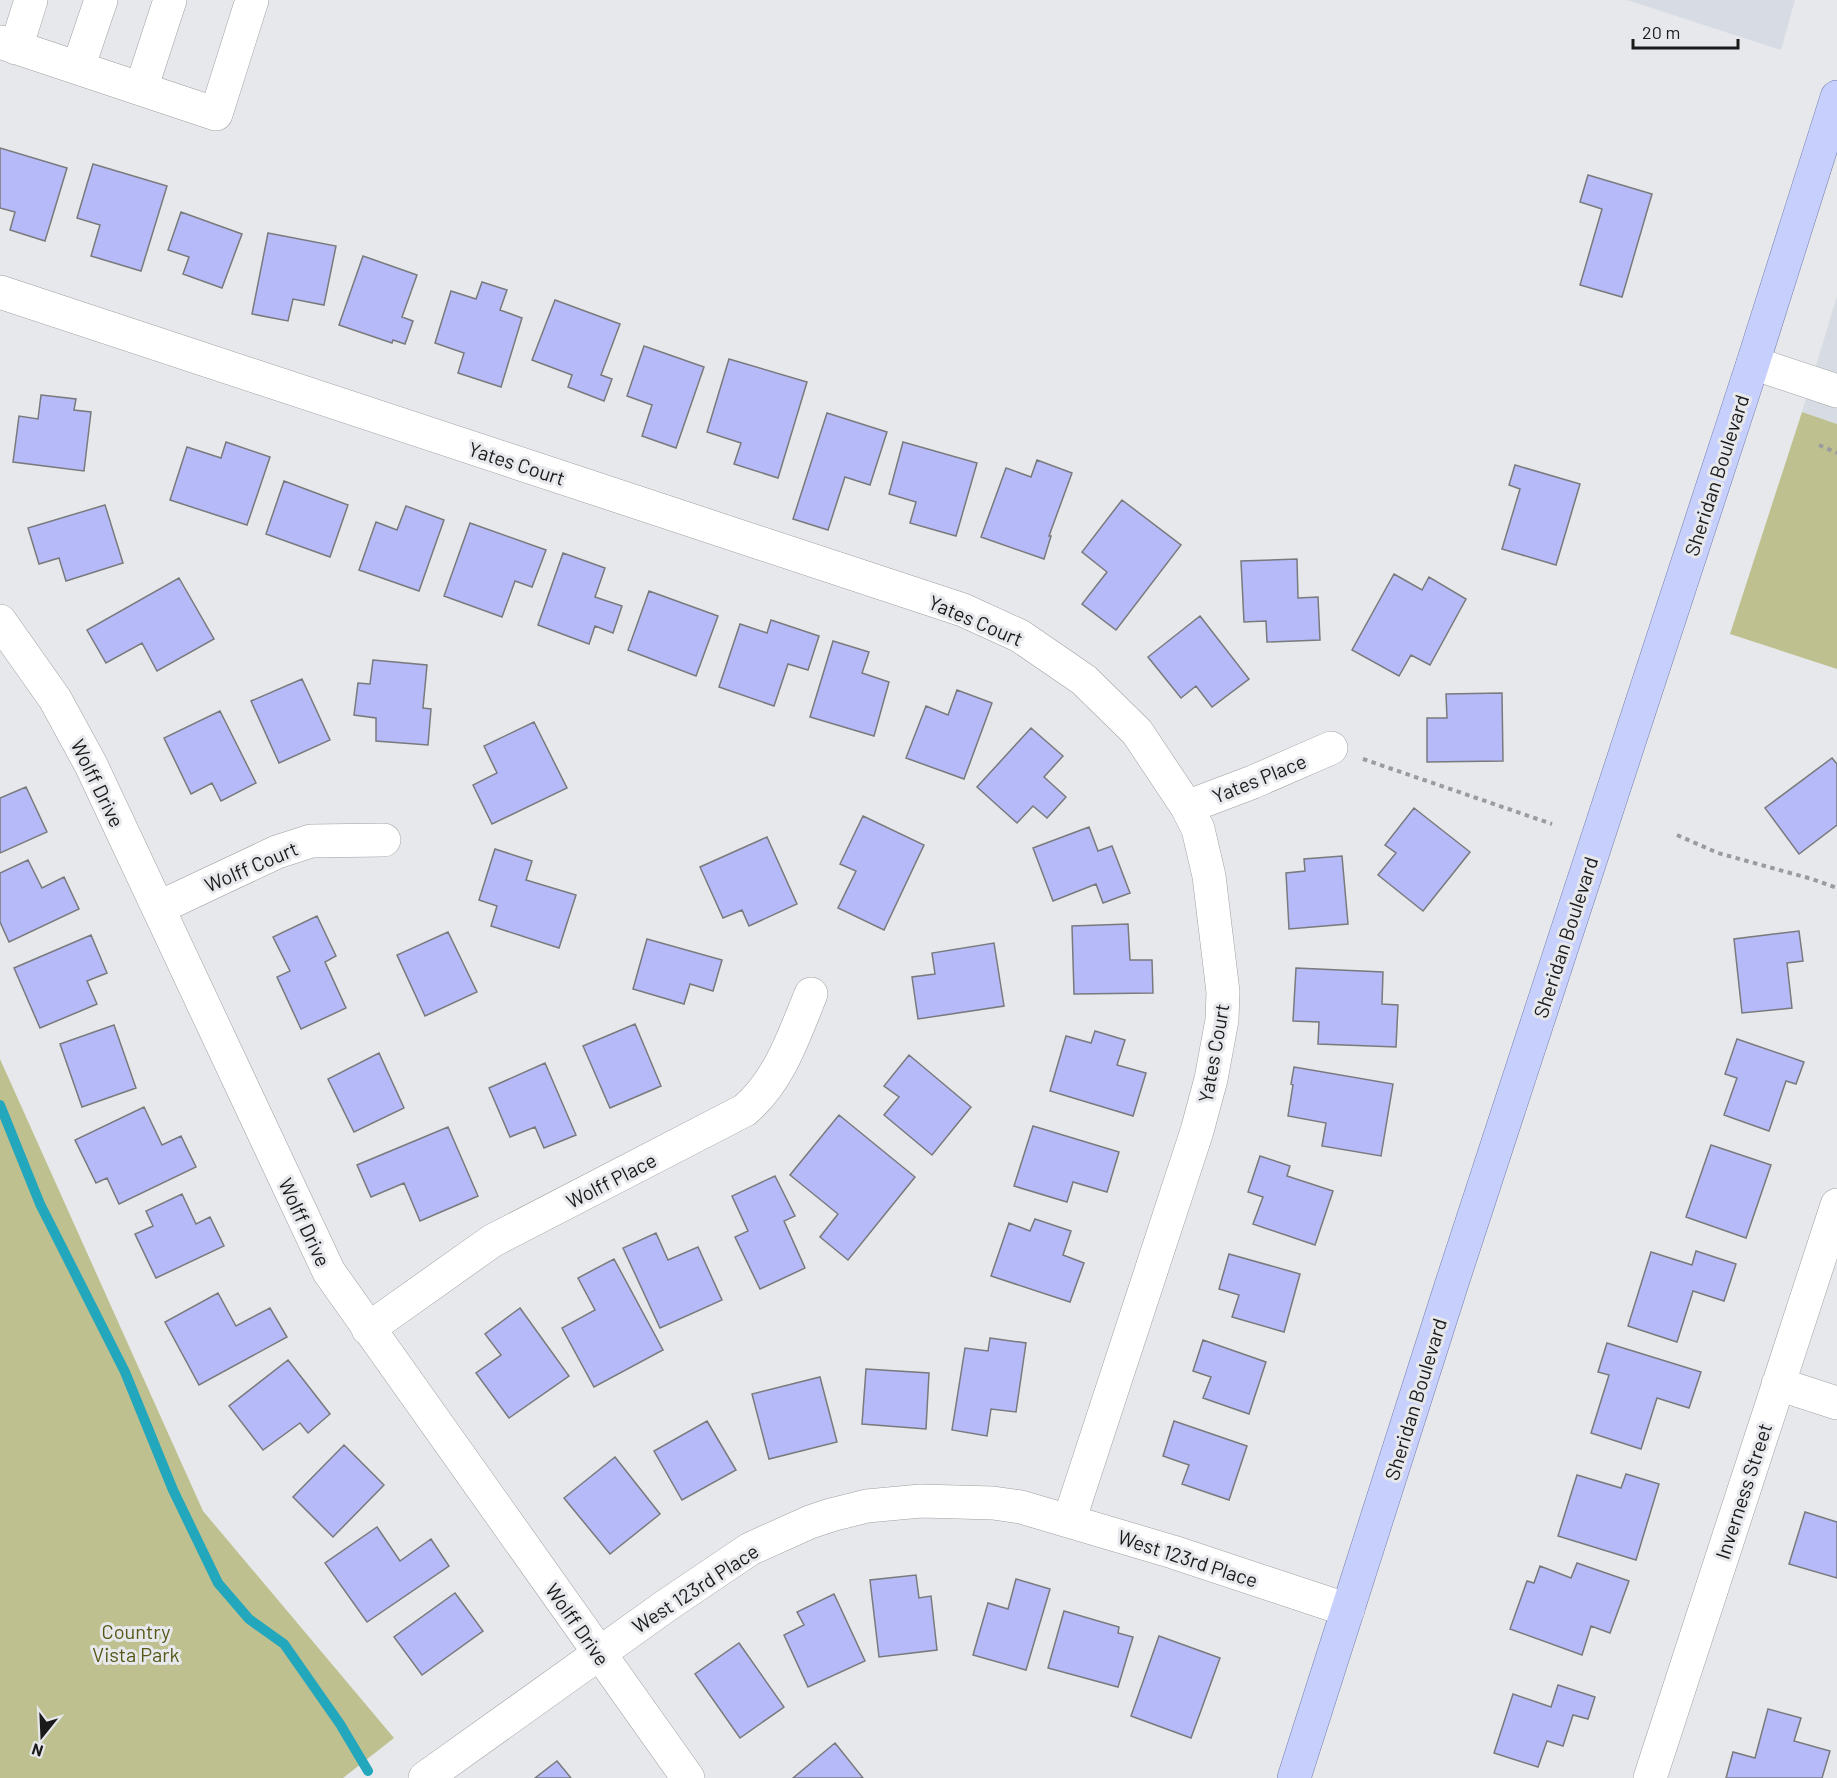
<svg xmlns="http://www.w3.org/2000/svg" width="1837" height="1778" font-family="Barlow,sans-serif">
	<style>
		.built { fill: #d7dbe4 }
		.green { fill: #bec18f }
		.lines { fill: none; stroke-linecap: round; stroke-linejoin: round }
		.stream { stroke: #22a7bd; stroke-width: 10 }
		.building { fill: #b6baf9; stroke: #797a7c; stroke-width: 1.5 }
		.minor-casing { stroke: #9fa0a3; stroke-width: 34 }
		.major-casing { stroke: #727cad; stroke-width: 34 }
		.path { stroke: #9b9b9e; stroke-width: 4; stroke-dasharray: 4.5 4.5; stroke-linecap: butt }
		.minor { stroke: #fff; stroke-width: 33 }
		.major { stroke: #c7d0fd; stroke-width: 33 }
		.labels { text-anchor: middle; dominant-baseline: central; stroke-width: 6; stroke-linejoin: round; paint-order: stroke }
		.street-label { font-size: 20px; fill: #1a1a1b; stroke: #e7e8eb }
		.park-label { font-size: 20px; fill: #565717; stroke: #e7e8eb }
	</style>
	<rect width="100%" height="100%" fill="#e7e8eb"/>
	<path class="built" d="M1627,0H1795L1781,50Z
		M1837,296V424L1802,412Z"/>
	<path class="green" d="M1802,412L1837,424V669L1730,634Z
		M0,1059L203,1511L394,1738L343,1778H0Z"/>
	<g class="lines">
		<path class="stream" d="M0,1105L40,1204L125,1372L173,1490L218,1583L249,1619L284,1644L340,1724L368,1771"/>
	</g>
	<path class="building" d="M0,148L67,168L45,241L10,230L15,212L0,208Z
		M93,164L167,186L141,271L91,256L100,225L77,218Z
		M1588,175L1652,194L1622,297L1580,285L1602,209L1580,202Z
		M181,212L242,234L222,288L183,274L189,257L168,250Z
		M268,233L336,246L324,305L293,299L288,321L252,314Z
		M363,256L417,275L402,317L413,321L405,344L393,340L392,343L339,325Z
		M482,282L507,290L500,310L522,318L501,387L458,373L464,353L435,343L451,291L476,299Z
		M555,300L620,324L601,375L612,379L604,401L568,387L572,375L532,360Z
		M644,346L704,367L676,448L642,436L652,405L627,396Z
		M729,359L807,382L778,478L734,464L741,443L707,432Z
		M41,395L76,399L74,410L91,412L84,471L13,462L19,416L38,419Z
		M827,413L887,432L870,485L845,477L828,530L793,519Z
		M226,442L270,457L247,525L170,500L187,447L221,458Z
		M903,442L977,463L956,536L910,523L916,502L889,494Z
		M1037,460L1072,473L1049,536H1051L1044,559L981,537L1006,468L1031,477Z
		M1515,465L1580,484L1556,565L1502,549L1520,489L1509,485Z
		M284,481L348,505L330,557L266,534Z
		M1122,500L1181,545L1116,630L1082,604L1107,572L1082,552Z
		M105,505L123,563L66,581L59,558L39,564L28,528Z
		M406,506L444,520L419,591L359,570L376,522L397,530Z
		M470,523L546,550L532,587L515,581L502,617L444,596Z
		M563,553L605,568L595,597L622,606L613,633L595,626L589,644L538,625Z
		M1297,559L1298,598L1318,597L1320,640L1267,642L1266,621L1244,622L1241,561Z
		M1394,574L1422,590L1429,577L1466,599L1430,665L1411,655L1399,676L1352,650Z
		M179,578L214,639L157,671L142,643L106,663L87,630Z
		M649,591L718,616L696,676L628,650Z
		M1200,616L1249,679L1212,707L1196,686L1181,698L1148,657Z
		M771,620L819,636L808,670L788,664L774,706L719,687L740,624L767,633Z
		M833,641L869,652L862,673L889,682L874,736L810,717Z
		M373,660L427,665L423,708L431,709L428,745L376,741V718L354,715L358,683L370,684Z
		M302,679L330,740L279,763L251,701Z
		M957,690L992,703L964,779L906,758L926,706L948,715Z
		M1502,693L1503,761L1427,762V718H1447L1446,694Z
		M220,711L256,783L221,801L212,783L191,794L164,738Z
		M534,722L567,788L492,824L473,785L497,773L484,746Z
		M1031,728L1063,756L1044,777L1066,797L1047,818L1033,806L1017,823L977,787Z
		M1832,758L1837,764V825L1799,854L1765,808Z
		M26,787L47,832L0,853V798Z
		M1414,808L1470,852L1423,911L1378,875L1396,853L1385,845Z
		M863,816L924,845L884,930L838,908L856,871L840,864Z
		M1089,827L1098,851L1112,846L1130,893L1103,903L1096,884L1053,901L1033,848Z
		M767,837L797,904L749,926L742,910L723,918L700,867Z
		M495,849L532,861L526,880L576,895L559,948L491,926L497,906L479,900Z
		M1342,856L1348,924L1289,929L1286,873L1305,871L1304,859Z
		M28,860L42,888L64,877L79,909L9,942L0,922V873Z
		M317,916L336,956L325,962L346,1008L301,1029L277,977L290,971L273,937Z
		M1128,924L1130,960H1152L1153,993L1074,994L1072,926Z
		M1799,931L1803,961L1787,963L1792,1008L1742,1013L1734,939Z
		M448,932L477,992L425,1016L397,955Z
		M91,935L107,973L87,981L97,1004L40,1028L14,968Z
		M647,939L722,960L713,991L690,984L684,1004L633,989Z
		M994,943L1004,1006L918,1019L912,977L935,974L932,953Z
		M1296,968L1383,972L1382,1004L1398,1005L1396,1047L1318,1044L1319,1022L1293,1021Z
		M635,1024L661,1086L610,1108L583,1046Z
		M114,1025L136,1088L82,1107L60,1044Z
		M1095,1031L1125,1040L1117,1065L1146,1073L1133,1116L1050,1091L1066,1036L1091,1043Z
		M1737,1039L1804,1062L1796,1084L1786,1081L1769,1131L1724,1115L1737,1078L1725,1074Z
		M379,1053L404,1108L354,1132L328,1079Z
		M909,1055L971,1107L932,1155L884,1115L899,1097L884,1086Z
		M545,1063L576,1135L544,1148L535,1127L510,1137L489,1088Z
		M1294,1067L1393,1084L1381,1156L1322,1146L1326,1123L1288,1116L1293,1085L1291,1084Z
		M144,1107L162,1145L181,1136L196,1167L119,1204L107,1178L96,1183L75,1140Z
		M839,1115L915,1177L848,1260L820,1237L838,1214L790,1175Z
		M1033,1126L1119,1152L1107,1192L1073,1182L1067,1202L1014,1186Z
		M448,1127L478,1196L420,1221L404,1183L371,1197L357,1165Z
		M1711,1145L1771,1165L1746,1238L1686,1217Z
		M1260,1156L1290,1166L1287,1176L1333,1191L1315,1245L1253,1224L1263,1197L1248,1192Z
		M775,1176L795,1216L784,1221L805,1268L760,1289L735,1237L748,1231L732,1196Z
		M182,1194L196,1224L210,1217L224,1246L156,1278L135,1234L153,1226L146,1211Z
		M1035,1219L1071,1231L1063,1255L1084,1263L1070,1302L991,1276L1009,1223L1030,1231Z
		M656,1233L668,1260L698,1247L722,1300L660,1328L623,1248Z
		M1696,1251L1736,1264L1724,1301L1693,1291L1677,1342L1628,1326L1651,1252L1692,1265Z
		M1229,1254L1300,1274L1284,1332L1232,1317L1239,1295L1219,1289Z
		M614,1259L663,1350L594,1387L562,1328L595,1310L578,1278Z
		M218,1293L236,1326L270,1308L287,1337L199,1385L165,1322Z
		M520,1308L569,1376L509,1418L476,1373L501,1355L485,1334Z
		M990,1338L1026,1343L1016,1412L991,1409L987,1436L952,1430L965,1348L988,1351Z
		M1203,1340L1266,1362L1249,1414L1203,1398L1211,1377L1193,1371Z
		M1607,1343L1701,1372L1689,1408L1657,1398L1641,1449L1591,1433L1609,1375L1598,1372Z
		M288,1360L330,1414L308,1433L300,1423L263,1450L229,1406Z
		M866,1369L929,1373L926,1429L862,1424Z
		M820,1377L837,1442L769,1459L752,1394Z
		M707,1421L736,1470L682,1500L654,1451Z
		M1174,1421L1247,1446L1229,1500L1182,1484L1189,1465L1163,1456Z
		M344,1445L384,1485L333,1537L293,1497Z
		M615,1457L660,1514L610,1554L564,1498Z
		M1626,1474L1659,1484L1636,1560L1558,1536L1577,1475L1621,1488Z
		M1805,1512L1837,1522V1578L1789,1564Z
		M377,1527L400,1561L431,1539L449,1566L367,1622L325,1563Z
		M1577,1563L1629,1581L1610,1633L1591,1626L1582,1655L1510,1629L1527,1581L1534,1583L1540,1566L1571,1578Z
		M916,1575L919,1598L931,1596L937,1650L879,1657L870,1580Z
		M1016,1579L1050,1589L1026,1670L973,1655L988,1603L1008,1609Z
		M455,1593L483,1631L422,1675L394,1637Z
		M834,1594L865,1661L808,1687L784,1635L804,1625L797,1612Z
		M1064,1611L1119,1627L1118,1633L1133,1637L1118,1687L1048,1668Z
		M1159,1636L1220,1658L1191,1738L1131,1716Z
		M739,1643L784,1707L740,1738L695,1674Z
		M1558,1685L1595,1697L1588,1719L1573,1715L1563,1746L1547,1741L1538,1767L1494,1753L1513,1694L1551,1707Z
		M1768,1709L1801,1718L1794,1741L1830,1751L1822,1778H1726L1733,1752L1755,1758Z
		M835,1743L863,1778H793Z
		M557,1761L571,1778H535Z"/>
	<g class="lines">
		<g class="minor-casing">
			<path id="minor" d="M0,42L216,114L252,0
				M16,48L31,0
				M78,68L101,0
				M141,89L170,0
				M0,292L963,610L1020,636L1084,680L1137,732L1187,807L1198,829L1209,876L1223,992L1222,1020L1211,1079L1197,1131L1069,1521
				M1753,363L1837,391
				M0,621L55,699L91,765L329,1272L688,1778
				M1187,807L1253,782L1331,748
				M158,908L277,852L311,841L384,840
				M368,1329L492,1241L745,1110C780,1080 794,1035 811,994
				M1778,1384L1837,1403
				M425,1778L667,1605L750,1549L810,1522L831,1515L867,1506L921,1501L993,1503L1021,1507L1173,1552L1348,1610
				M1650,1778L1837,1205"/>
		</g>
		<g class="major-casing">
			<path id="major" d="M1294,1778L1451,1286L1753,363L1837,97"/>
		</g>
		<path class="path" d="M1819,445L1837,453
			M1363,759L1552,824
			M1677,835L1718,853L1812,879L1837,888"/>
		<use href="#minor" class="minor"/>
		<use href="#major" class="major"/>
	</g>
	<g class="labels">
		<g class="street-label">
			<text transform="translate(517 463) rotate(18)">Yates Court</text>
			<text transform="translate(1716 475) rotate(-72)">Sheridan Boulevard</text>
			<text transform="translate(976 620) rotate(23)">Yates Court</text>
			<text transform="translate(1259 778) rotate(-22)">Yates Place</text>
			<text transform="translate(98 783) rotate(64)">Wolff Drive</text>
			<text transform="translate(251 866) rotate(-23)">Wolff Court</text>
			<text transform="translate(1565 937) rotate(-72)">Sheridan Boulevard</text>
			<text transform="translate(1213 1053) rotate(-80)">Yates Court</text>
			<text transform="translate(611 1180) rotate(-27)">Wolff Place</text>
			<text transform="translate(305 1222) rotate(65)">Wolff Drive</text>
			<text transform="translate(1415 1399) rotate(-73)">Sheridan Boulevard</text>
			<text transform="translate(1743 1491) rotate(-72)">Inverness Street</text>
			<text transform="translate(1188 1558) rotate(18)">West 123rd Place</text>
			<text transform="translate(695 1588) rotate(-33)">West 123rd Place</text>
			<text transform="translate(578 1624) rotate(55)">Wolff Drive</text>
		</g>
		<g class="park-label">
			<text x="136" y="1631">Country<tspan x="136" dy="23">Vista Park</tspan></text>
		</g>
	</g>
	<g transform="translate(42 1736) rotate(198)" stroke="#e7e8eb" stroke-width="4.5" paint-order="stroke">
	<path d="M0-4.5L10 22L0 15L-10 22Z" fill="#1a1a1b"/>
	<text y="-9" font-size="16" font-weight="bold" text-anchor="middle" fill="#1a1a1b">N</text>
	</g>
	<path d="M1633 39v9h105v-9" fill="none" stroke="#1a1a1b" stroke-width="3"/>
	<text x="1642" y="39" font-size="18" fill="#1a1a1b" stroke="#e7e8eb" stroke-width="4.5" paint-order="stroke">20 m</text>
</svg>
